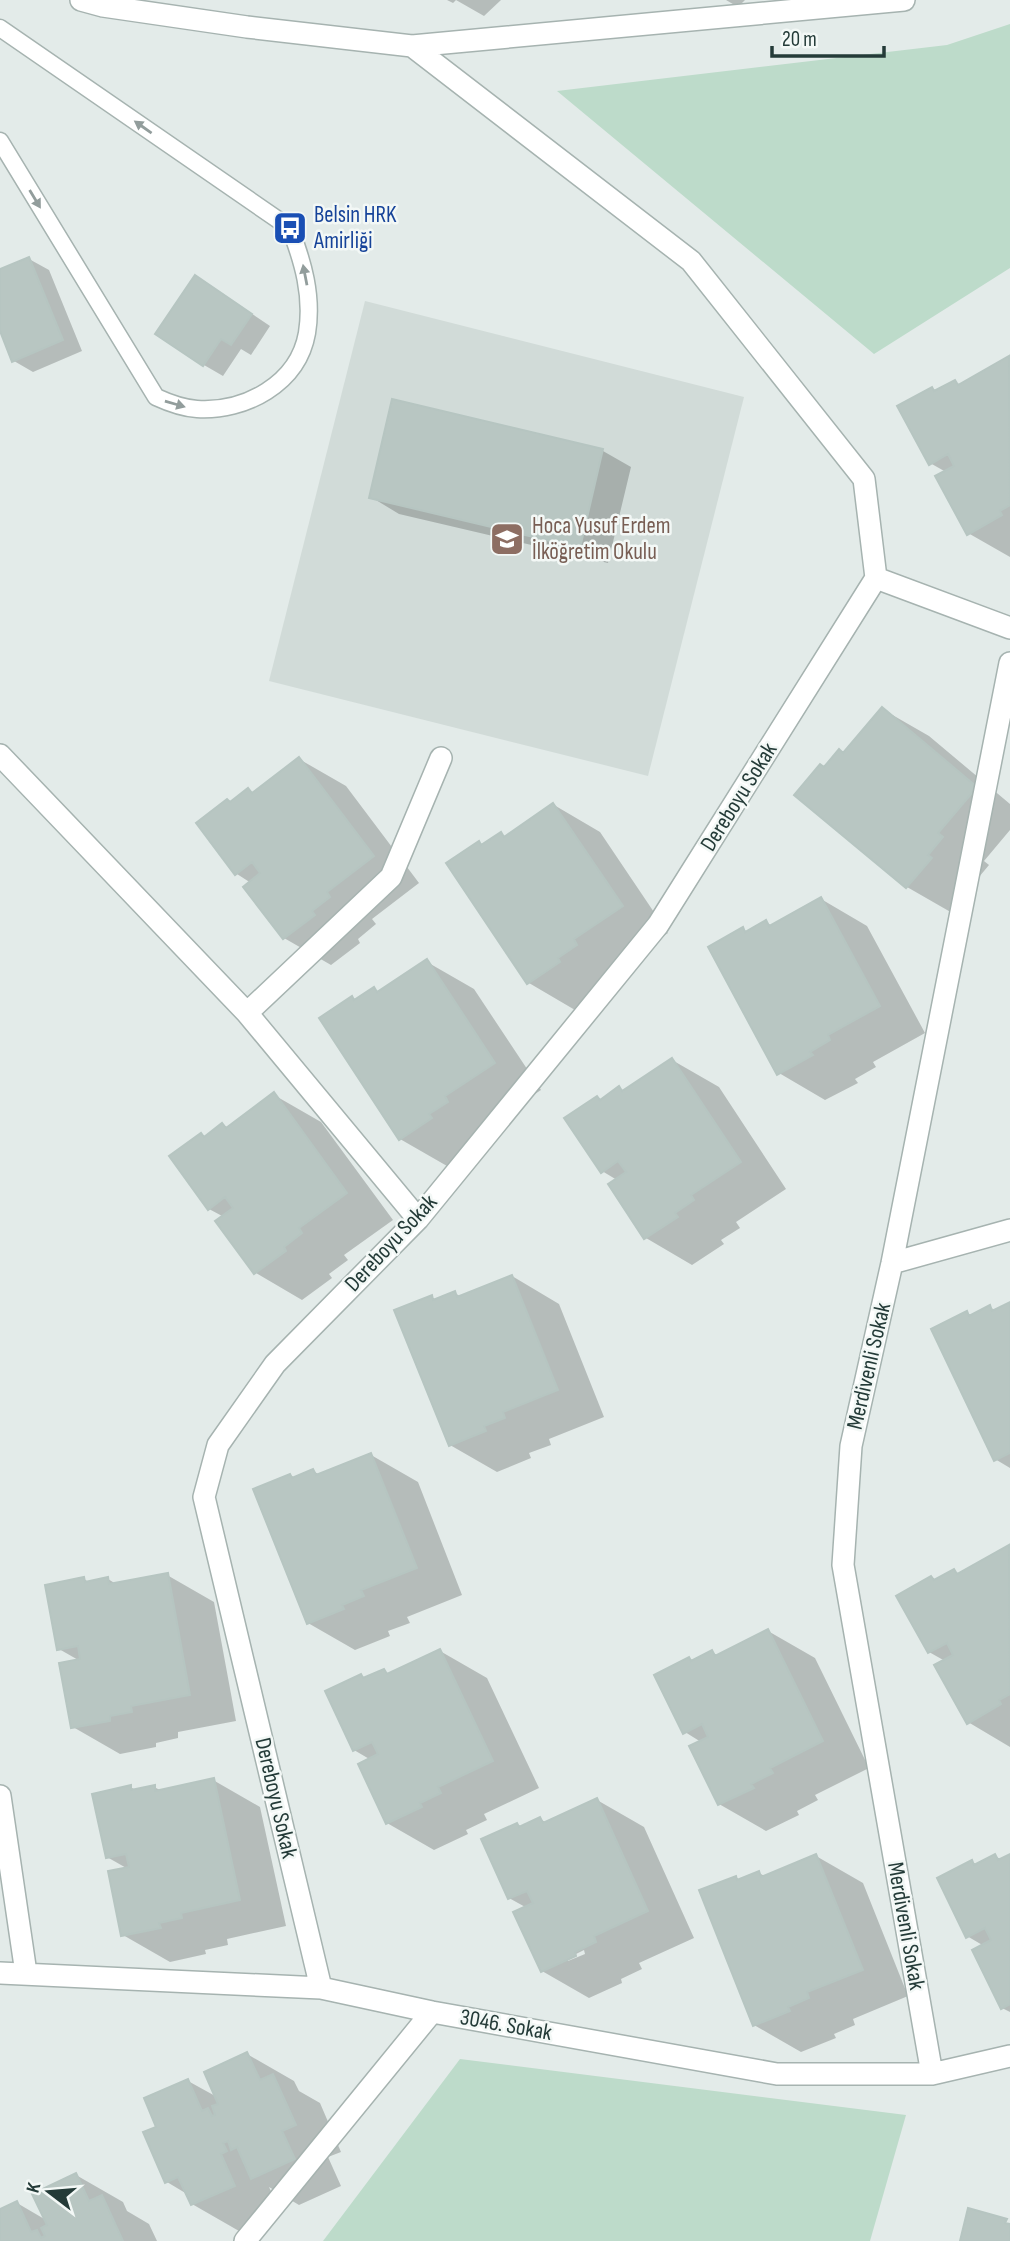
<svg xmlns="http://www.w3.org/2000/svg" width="1010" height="2241" font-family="'Sofia Sans Condensed',sans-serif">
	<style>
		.built { fill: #d1dbd8 }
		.green { fill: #bddbca }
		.shadow { fill: #0003; fill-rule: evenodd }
		.building { fill: #b8c6c2; stroke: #b6c5c1; stroke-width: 2 }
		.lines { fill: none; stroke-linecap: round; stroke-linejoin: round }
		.service-casing { stroke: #a6b3b0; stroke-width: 19 }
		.minor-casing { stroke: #a6b3b0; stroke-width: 24 }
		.service { stroke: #fff; stroke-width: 16 }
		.minor { stroke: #fff; stroke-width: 21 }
		.oneway { fill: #929d9c }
		.labels { text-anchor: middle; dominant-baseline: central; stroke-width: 5; stroke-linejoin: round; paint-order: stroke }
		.transit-label { font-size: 23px; fill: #164399; stroke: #f3f8f6; text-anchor: start }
		.education-label { font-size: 23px; fill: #785e54; stroke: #f3f8f6; text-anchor: start }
		.street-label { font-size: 23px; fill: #243b38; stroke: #f3f8f6 }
	</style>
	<rect width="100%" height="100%" fill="#e3ebe9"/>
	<path class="built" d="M365,301L744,397L648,776L269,681Z"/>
	<path class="green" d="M1010,24V268L874,354L557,91L947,45Z
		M460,2059L906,2115L870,2241H323Z"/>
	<path class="shadow" d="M447,0H501L484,16L456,0L453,3Z
		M726,0H745L738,7Z
		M29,259L49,270L82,351L33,372L14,361L0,326V271Z
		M215,289L270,326L251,355L241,349L223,376L204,365Z
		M1009,358L1010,359V557L968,533L946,472L930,463L932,389L937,392L955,382L961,385Z
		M393,401L603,451L631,467L608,563L399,514L371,497Z
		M882,709L929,736L1010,804V830L984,861L989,865L974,883L977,886L954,914L907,887L797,794L824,769L845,754Z
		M299,759L346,786L419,883L372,919L376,924L358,939L360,943L331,965L284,938L251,883L237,874L198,823L232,803L248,790L254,794Z
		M554,805L600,832L668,933L619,967L606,989L575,1010L529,983L479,843L483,846L501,834L506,837Z
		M821,899L867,926L925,1033L873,1062L876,1067L855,1079L858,1083L825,1100L779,1073L743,929L747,932L766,922L772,926Z
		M427,962L474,989L541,1090L491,1123L477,1145L447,1166L400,1139L352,998L356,1001L374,989L380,993Z
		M672,1060L719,1087L786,1189L736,1222L740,1228L721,1240L724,1244L692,1265L646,1238L617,1180L602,1171L597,1098L602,1100L619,1088L625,1092Z
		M274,1095L321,1122L393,1220L344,1255L348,1260L329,1274L332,1278L302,1300L256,1273L218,1222L224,1217L209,1209L201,1135L205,1137L223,1125L229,1128Z
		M512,1276L559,1304L604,1417L549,1439L551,1445L529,1453L531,1458L497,1472L450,1445L431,1297L437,1300L455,1293L461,1297Z
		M1010,1304V1468L995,1459L967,1313L972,1316L990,1307L996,1311Z
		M371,1455L418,1482L462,1595L407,1617L410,1623L388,1631L390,1636L355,1650L308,1623L290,1475L295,1478L313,1471L320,1475Z
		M1009,1547L1010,1548V1747L968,1722L945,1661L929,1652L936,1581L954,1571L960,1574Z
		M167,1575L214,1602L236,1721L178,1732V1738L156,1743V1747L120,1754L73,1727L80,1661L59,1649L84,1579L90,1583L108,1579L116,1584Z
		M768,1631L815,1658L869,1768L815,1795L818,1800L797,1811L799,1815L766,1831L719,1804L701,1742L685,1732L689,1659L694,1662L712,1652L718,1656Z
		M440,1651L487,1678L539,1788L484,1814L487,1820L466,1830L468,1834L434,1850L387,1823L371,1760L354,1750L361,1676L366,1679L384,1671L390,1674Z
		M213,1780L260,1807L286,1926L227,1939L228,1945L205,1950L206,1954L170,1962L123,1935L128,1869L107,1857L130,1787L136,1790L154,1787L162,1791Z
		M597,1800L644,1827L694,1938L639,1963L642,1969L621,1979L622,1983L589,1998L542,1971L527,1908L509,1898L517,1824L522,1827L540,1819L547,1823ZM584,1950L585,1954L568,1961V1958Z
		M816,1856L863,1883L908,1996L853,2019L855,2025L834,2034L836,2038L801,2052L754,2025L736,1878L741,1880L759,1873L766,1877Z
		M995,1856L1002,1860L1010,1856V2012L1002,2008L984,1946L967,1936L972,1862L977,1865Z
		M247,2054L294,2081L299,2091L320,2103L341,2152L328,2157L341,2186L299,2205L269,2187L281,2213L239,2231L192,2204L187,2194L167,2182L159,2128L188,2081L217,2097Z
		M76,2175L123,2202L127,2211L149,2224L157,2241H0V2211L17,2203L46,2220Z"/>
	<path class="building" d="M29,257L63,340L12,362L0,331V269Z
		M195,275L252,314L231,345L221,339L203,366L155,334Z
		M1009,356L1010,505L1000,511L1002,515L967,535L935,476L954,466L948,454L929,465L897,406L932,387L934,391L955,380L958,385Z
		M392,399L603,449L580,548L369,498Z
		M882,707L977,787L938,833L943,837L928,855L932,858L906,888L794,795L820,764L824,767L839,749L843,753Z
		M299,757L374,856L327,892L330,897L312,911L315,915L283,939L243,887L260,873L252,862L235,875L196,823L227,799L230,802L248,788L252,793Z
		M553,803L623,906L574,939L577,945L558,958L560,962L527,984L446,863L479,841L481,845L501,832L504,837Z
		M821,897L880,1006L828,1035L830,1040L810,1052L813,1055L777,1075L708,947L743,927L745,932L766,920L769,926Z
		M427,959L495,1063L445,1096L448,1102L429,1114L432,1118L399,1140L319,1018L352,996L354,1000L374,987L377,992Z
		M672,1058L741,1162L691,1195L694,1200L675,1213L678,1217L644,1239L608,1184L626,1172L618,1161L601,1173L564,1118L597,1096L600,1100L619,1086L622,1091Z
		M274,1092L347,1193L299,1228L302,1233L284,1247L286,1251L254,1274L215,1221L233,1208L225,1197L208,1210L169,1156L201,1133L204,1137L222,1123L226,1128Z
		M512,1275L558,1390L503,1412L505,1418L484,1426L486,1431L449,1446L394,1310L432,1295L433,1300L455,1291L457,1297Z
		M1010,1302V1453L994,1461L931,1329L967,1311L969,1316L990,1305L992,1311Z
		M371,1453L417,1568L361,1590L364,1596L342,1605L344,1609L307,1624L253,1489L290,1474L292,1478L313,1469L316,1475Z
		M1009,1545L1010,1694L999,1700L1001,1704L967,1724L934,1665L953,1655L947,1643L928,1653L896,1596L931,1576L934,1580L954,1569L957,1574Z
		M168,1573L190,1695L131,1706L132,1712L110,1716V1721L71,1728L59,1663L80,1659L78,1646L57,1650L45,1585L84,1577L85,1582L108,1577L109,1584Z
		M768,1629L823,1741L770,1768L773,1773L751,1784L754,1788L718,1805L689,1746L708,1737L702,1724L683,1734L654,1675L689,1657L691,1661L712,1650L715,1656Z
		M440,1649L493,1761L438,1787L441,1793L420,1803L422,1807L386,1824L358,1764L378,1754L372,1742L353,1751L325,1691L361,1674L363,1678L384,1669L387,1674Z
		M214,1778L240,1900L181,1913L182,1918L159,1923L161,1928L121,1936L108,1871L129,1867L126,1854L106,1858L92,1794L131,1785V1790L155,1785V1791Z
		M597,1798L648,1911L594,1936L596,1942L575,1952L576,1956L541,1972L513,1912L533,1903L527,1891L508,1899L481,1839L517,1823L519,1827L540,1817L543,1823Z
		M816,1854L863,1970L807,1992L809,1998L788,2007L790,2011L753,2026L699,1890L736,1876L737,1880L759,1871L761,1877Z
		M995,1854L998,1860L1010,1854V2004L1001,2009L972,1950L991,1940L985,1928L966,1938L937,1878L972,1860L974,1865Z
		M247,2052L260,2080L273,2074L296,2125L282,2131L295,2159L251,2179L237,2147L231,2150L228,2141L223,2143L227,2151L221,2154L235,2186L191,2205L178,2177L165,2183L143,2132L156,2127L144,2098L188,2079L202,2111L208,2108L212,2116L215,2115L212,2106L218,2104L204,2072Z
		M76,2173L89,2201L102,2195L123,2241H0V2209L17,2201L31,2232L37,2230L41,2238L45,2236L41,2228L47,2225L32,2194Z
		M968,2208L1007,2219L1005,2223L1010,2224V2241H960Z"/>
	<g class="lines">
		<g class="service-casing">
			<path id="service" d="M0,28L290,228C303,262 313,296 307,333C298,384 245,412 197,409C182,408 169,403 156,397L0,141"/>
		</g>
		<g class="minor-casing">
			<path id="minor" d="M81,0L103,6L247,27L412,46L904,0
				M412,46L691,261L864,479L876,578L1010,628
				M0,755L247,1013L418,1219
				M247,1013L391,877L441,758
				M892,1263L1010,1230
				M0,1796L26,1973
				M0,1973L321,1988L432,2012L777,2074H932L1010,2056
				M321,1988L204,1497L218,1445L275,1364L418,1219L658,925L876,578
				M932,2074L843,1565L851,1446L892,1263L1010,663
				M245,2241L432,2012"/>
		</g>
		<use href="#service" class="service"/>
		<use href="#minor" class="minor"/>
	</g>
	<defs><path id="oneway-solid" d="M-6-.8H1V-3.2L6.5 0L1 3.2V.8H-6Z" transform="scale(1.75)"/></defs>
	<g class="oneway">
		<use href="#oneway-solid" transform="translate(143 127) rotate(-145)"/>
		<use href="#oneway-solid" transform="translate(35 199) rotate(59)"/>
		<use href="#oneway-solid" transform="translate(305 275) rotate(-101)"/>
		<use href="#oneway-solid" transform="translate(175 404) rotate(16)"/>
	</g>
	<defs>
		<g id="bus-square" transform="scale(1.75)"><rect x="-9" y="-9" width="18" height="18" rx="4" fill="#1a4fb4" stroke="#f3f8f6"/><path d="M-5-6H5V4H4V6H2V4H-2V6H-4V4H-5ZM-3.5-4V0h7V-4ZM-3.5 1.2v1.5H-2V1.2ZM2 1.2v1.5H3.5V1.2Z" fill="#fff"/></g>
		<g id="school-square" transform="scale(1.75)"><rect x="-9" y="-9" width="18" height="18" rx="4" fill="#8d6e63" stroke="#f3f8f6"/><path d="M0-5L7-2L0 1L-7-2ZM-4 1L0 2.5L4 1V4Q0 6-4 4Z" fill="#fff"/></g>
	</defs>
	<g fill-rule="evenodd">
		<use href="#bus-square" x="290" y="228"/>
		<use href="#school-square" x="507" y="539"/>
	</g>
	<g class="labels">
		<g class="transit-label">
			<text x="314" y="215">Belsin HRK<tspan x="314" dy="26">Amirliği</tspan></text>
		</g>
		<g class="education-label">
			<text x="532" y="526">Hoca Yusuf Erdem<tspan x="532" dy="26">İlköğretim Okulu</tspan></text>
		</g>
		<g class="street-label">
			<text transform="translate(739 797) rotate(-58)">Dereboyu Sokak</text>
			<text transform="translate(391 1243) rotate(-47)">Dereboyu Sokak</text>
			<text transform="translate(869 1366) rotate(-77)">Merdivenli Sokak</text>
			<text transform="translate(276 1798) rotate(77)">Dereboyu Sokak</text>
			<text transform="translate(906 1926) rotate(80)">Merdivenli Sokak</text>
			<text transform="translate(506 2025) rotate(10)">3046. Sokak</text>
		</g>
	</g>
	<g transform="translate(49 2192) rotate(286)" stroke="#f3f8f6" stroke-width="5" paint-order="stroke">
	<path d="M0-5L12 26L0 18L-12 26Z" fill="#243b38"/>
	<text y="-10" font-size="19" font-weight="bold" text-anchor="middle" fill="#243b38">K</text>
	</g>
	<path d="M772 46v10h112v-10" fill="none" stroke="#243b38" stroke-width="3.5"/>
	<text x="782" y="46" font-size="21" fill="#243b38" stroke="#f3f8f6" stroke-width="5" paint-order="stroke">20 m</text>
</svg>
